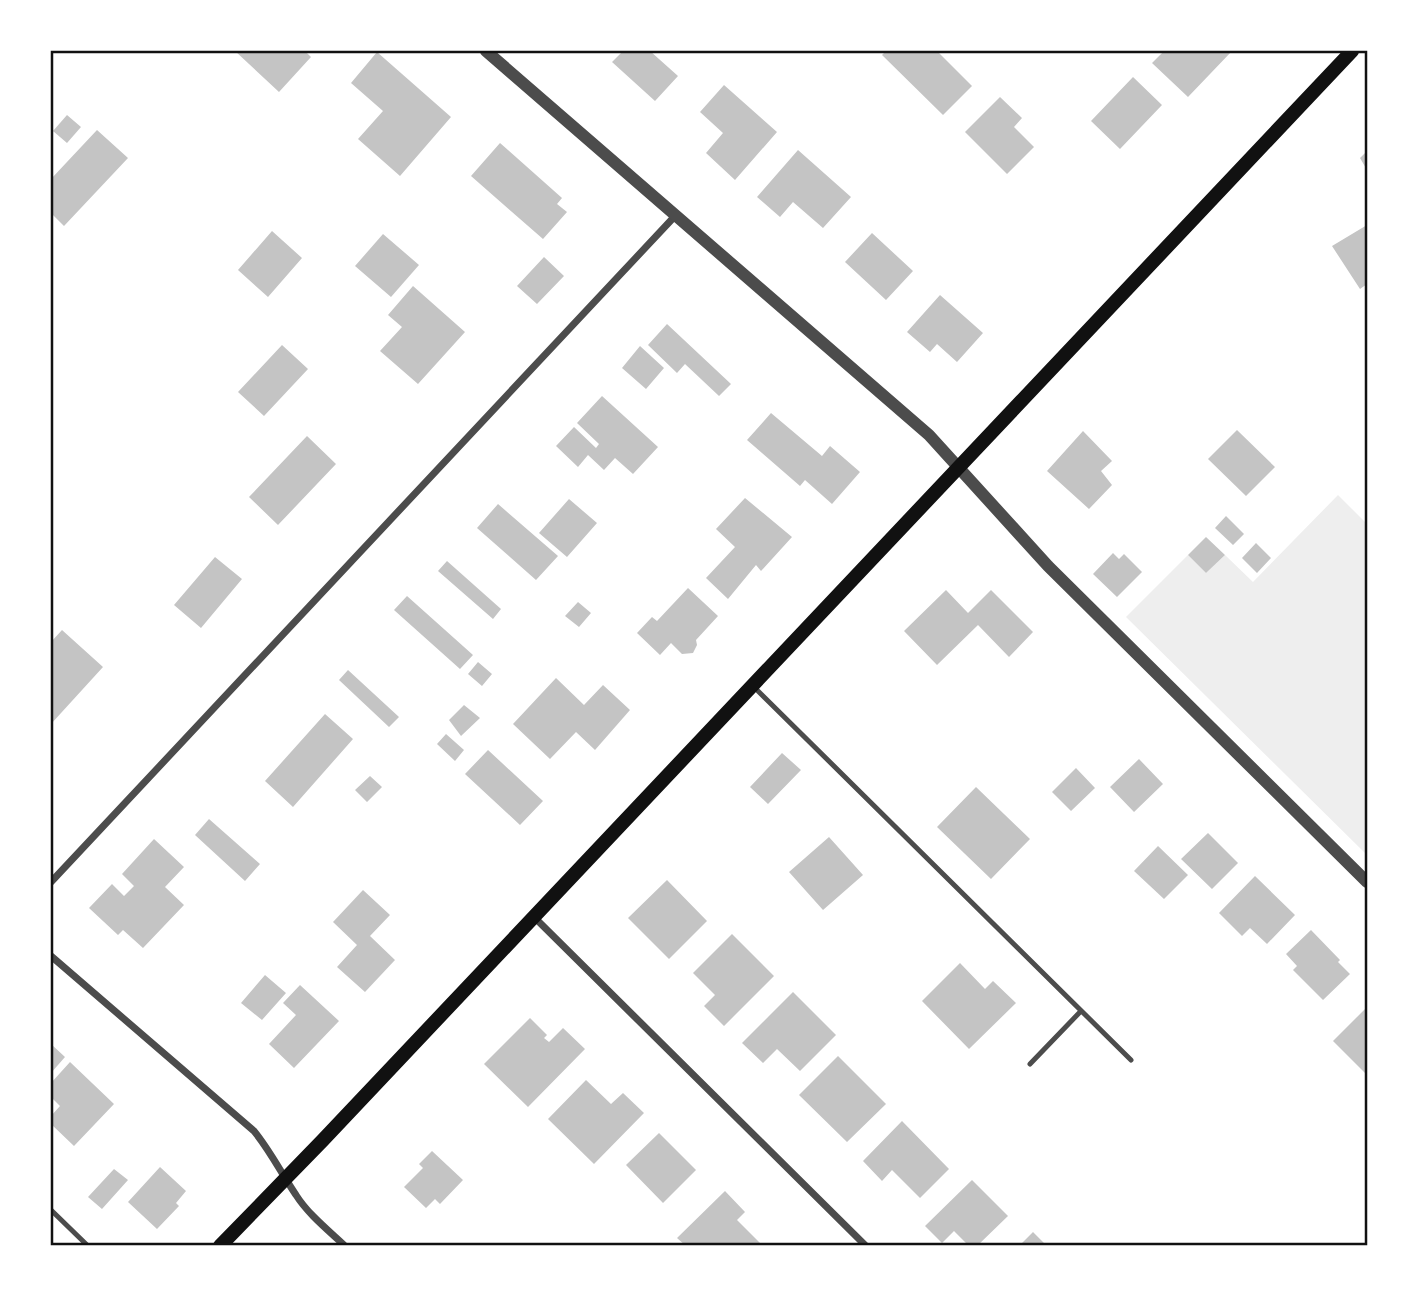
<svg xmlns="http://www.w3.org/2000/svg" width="1418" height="1297" font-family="'Work Sans',sans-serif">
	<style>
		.green { fill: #eee }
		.building { fill: #c4c4c4 }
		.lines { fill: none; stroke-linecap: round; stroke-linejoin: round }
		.service { stroke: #4c4c4c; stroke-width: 5 }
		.minor { stroke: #4c4c4c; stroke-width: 7 }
		.tertiary { stroke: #4c4c4c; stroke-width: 12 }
		.secondary { stroke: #111; stroke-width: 14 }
		.neatline { fill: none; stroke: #111; stroke-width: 2.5 }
	</style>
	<rect width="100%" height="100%" fill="#fff"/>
	<path class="green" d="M1338,495L1367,524V855L1126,617L1188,555L1206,573L1225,555L1253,582Z"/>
	<path class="building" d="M235,51H305L311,57L279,92Z
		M623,51H650L678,76L655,101L612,62Z
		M886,51H937L972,86L943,115L882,55Z
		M1164,51H1232L1188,97L1152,63Z
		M377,52L451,117L400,176L358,139L383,111L351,83Z
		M1133,77L1162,105L1120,149L1091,121Z
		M724,85L777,132L735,180L706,153L723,133L700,112Z
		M1000,97L1022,118L1014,127L1034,147L1007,174L965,132Z
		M67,115L81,127L67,143L53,131Z
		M97,130L128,158L64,226L51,213V179Z
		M500,143L562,198L557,204L567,212L543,239L471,176Z
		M798,150L851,197L823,228L793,202L780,217L757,197Z
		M1367,151V170L1360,158Z
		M1367,225V284L1360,289L1332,246Z
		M272,231L302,258L268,297L238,270Z
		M872,233L913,271L886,300L845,262Z
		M383,234L419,265L391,297L355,266Z
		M544,257L564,276L537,304L517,286Z
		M413,286L465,332L418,384L380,351L402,327L388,315Z
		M940,295L983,333L957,362L937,344L930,352L907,332Z
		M667,324L731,384L719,396L685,364L677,373L648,345Z
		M282,345L308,369L264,416L238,392Z
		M640,346L664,368L646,389L622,368Z
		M602,396L658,447L633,474L615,458L604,470L588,455L578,467L556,446L574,427L596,448L599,444L577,423Z
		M771,413L822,456L830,446L860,472L832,504L805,480L800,486L747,440Z
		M1237,430L1275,467L1246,496L1208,459Z
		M1083,431L1112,461L1101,471L1112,485L1089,509L1047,471Z
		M307,436L336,464L278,525L249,497Z
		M745,498L792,537L761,571L756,565L728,599L706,578L735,547L716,529Z
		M569,499L597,523L567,557L539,533Z
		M498,504L558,556L536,580L477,528Z
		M1226,516L1244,534L1233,545L1215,528Z
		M1206,537L1225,555L1206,573L1188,555Z
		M1256,543L1271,558L1257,573L1242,558Z
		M1113,553L1119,559L1124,554L1142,572L1117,597L1093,574Z
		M215,557L242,579L201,628L174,605Z
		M447,561L501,609L493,619L438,571Z
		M688,588L718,616L696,640L697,645L693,653L682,654L671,643L660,655L637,633L652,617L657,621Z
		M946,590L968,613L991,590L1033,632L1009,657L978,625L937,665L904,631Z
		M407,596L473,655L460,669L394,610Z
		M578,602L591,613L579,627L565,616Z
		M62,630L103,667L51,724V642Z
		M478,662L492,674L482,686L468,674Z
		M348,670L399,717L389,727L339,680Z
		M556,678L584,705L603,685L630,710L595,750L576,732L550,759L513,724Z
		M464,705L480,718L461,736L449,720Z
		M325,714L353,739L293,807L265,781Z
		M446,734L464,750L455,761L437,744Z
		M488,750L543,801L520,825L465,774Z
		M782,753L801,770L768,804L750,787Z
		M1139,759L1163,784L1134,812L1110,787Z
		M1076,768L1095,788L1071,811L1052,792Z
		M370,776L382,787L367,802L355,790Z
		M976,787L1030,839L991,879L937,827Z
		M209,819L260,864L245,881L195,835Z
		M1208,833L1238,863L1212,889L1181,859Z
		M829,837L863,875L823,910L789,872Z
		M154,839L184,867L165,887L184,905L143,948L123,930L118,935L89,908L112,884L124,896L134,886L122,874Z
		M1158,846L1188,875L1164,899L1134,871Z
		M1255,876L1295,915L1267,944L1250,928L1242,936L1219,913Z
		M667,880L707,921L669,959L628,918Z
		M363,890L390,915L370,936L395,960L365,992L337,967L357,945L333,922Z
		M1311,930L1340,960L1338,962L1350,974L1323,1000L1293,970L1297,966L1286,954Z
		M732,934L774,976L724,1026L704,1006L715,995L693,973Z
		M960,963L985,989L993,981L1016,1003L969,1049L922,1001Z
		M265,975L286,993L262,1020L241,1003Z
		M300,985L339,1021L294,1068L269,1044L296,1015L283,1003Z
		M793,992L836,1035L800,1071L777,1049L763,1063L742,1043Z
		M1367,1007V1070L1365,1073L1333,1041Z
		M530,1018L547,1035L544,1038L549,1042L563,1028L585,1049L528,1107L484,1064Z
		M51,1044L65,1057L51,1073Z
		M838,1056L886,1104L847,1142L799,1095Z
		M70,1062L114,1104L74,1146L51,1124V1116L60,1106L51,1097V1083Z
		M586,1080L611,1104L623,1093L644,1113L594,1164L548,1119Z
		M902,1121L949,1169L920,1198L892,1170L882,1181L863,1161Z
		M659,1133L696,1170L663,1203L626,1165Z
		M432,1151L463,1180L440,1204L435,1199L426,1208L404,1187L423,1168L419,1164Z
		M160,1167L186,1191L176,1203L179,1206L157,1229L128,1202Z
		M114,1169L128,1180L102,1209L88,1197Z
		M972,1180L1008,1216L977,1246H969L954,1231L942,1243L925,1226Z
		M725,1191L745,1212L737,1220L763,1246H686L677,1238Z
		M1033,1232L1047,1246H1019Z"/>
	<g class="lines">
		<path class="service" d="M754,687L1131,1060
			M1030,1064L1081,1011
			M51,1210L88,1246"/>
		<path class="minor" d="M51,882L675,216
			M533,916L866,1246
			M51,956L254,1131C271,1152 281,1173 296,1195C308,1214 328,1230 345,1246"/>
		<path class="tertiary" d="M486,51L929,435L1048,566L1367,882"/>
		<path class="secondary" d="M220,1246L323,1140L1352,51"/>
	</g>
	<rect width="1418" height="1297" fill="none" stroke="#ffffff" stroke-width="105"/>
	<rect x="52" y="52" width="1314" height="1192" class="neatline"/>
</svg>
